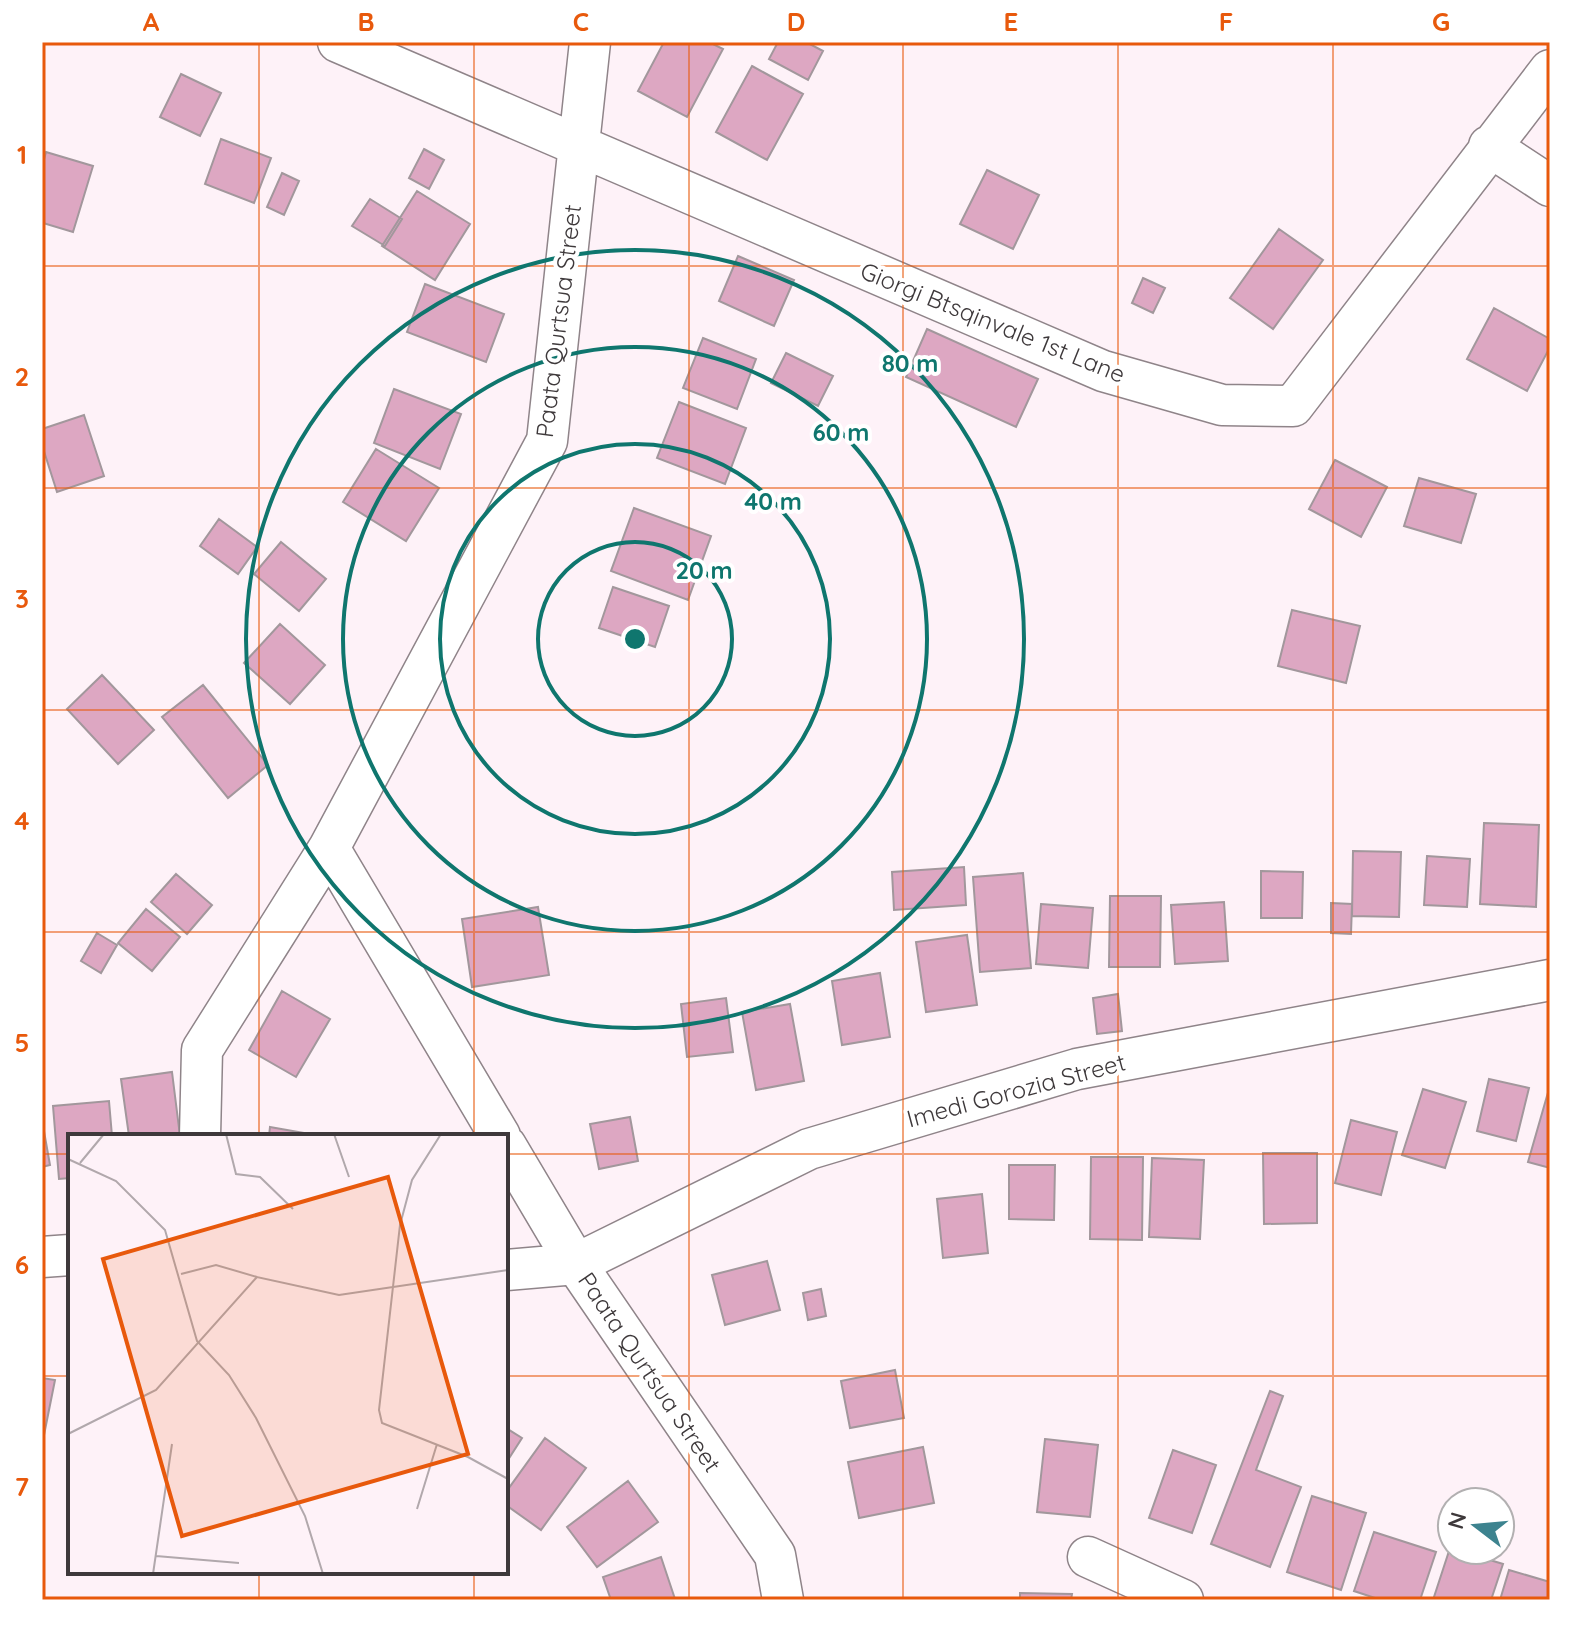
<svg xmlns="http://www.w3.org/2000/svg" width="1592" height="1642" font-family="Quicksand,sans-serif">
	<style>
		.building { fill: #dda7c2; stroke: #a2979c; stroke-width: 2 }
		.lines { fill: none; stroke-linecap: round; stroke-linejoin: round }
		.minor-casing { stroke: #8f8489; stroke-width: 43 }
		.minor { stroke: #fff; stroke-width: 40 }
		.grid { fill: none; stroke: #e8590c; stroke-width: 2; stroke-opacity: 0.55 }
		.ring { fill: none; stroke: #0f766e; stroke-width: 4 }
		.labels { text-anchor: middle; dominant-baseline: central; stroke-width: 8; stroke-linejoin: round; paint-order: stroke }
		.street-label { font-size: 24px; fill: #3e393b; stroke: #fff }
		.inset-road { fill: none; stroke: #b1a8ac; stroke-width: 2 }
		.view { fill: #e8590c; fill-opacity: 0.15; stroke: #e8590c; stroke-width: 4 }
		.inset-edge { fill: none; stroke: #3e393b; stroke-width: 4 }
		.centre { fill: #0f766e; stroke: #fff; stroke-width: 4 }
		.ring-label { font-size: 24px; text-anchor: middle; font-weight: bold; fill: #0f766e; stroke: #fff; stroke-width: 8; stroke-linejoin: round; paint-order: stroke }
		.neatline { fill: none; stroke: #e8590c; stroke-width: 3 }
		.grid-label { font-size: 26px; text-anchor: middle; font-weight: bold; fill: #e8590c }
	</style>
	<rect width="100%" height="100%" fill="#fef2f8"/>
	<path class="building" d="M664,42H709L723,49L687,117L638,91Z
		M778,42H806L823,51L808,80L769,59Z
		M752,66L803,94L767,160L716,132Z
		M181,74L221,93L200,136L160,117Z
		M221,139L271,158L254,203L205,184Z
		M424,149L444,160L429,189L409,178Z
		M46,152L93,166L73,232L43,223L42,167Z
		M987,170L1039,195L1013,249L960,224Z
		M282,173L299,181L284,215L267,207Z
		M417,191L470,224L435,280L382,246Z
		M370,199L402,219L385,246L352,226Z
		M1279,229L1323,260L1273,329L1230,298Z
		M738,256L794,280L774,326L719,301Z
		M1143,278L1165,288L1153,313L1132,303Z
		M425,284L504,314L486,362L407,332Z
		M1494,308L1550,339V347L1527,391L1467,359Z
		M927,329L1038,379L1016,427L906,377Z
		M703,338L756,359L737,409L683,388Z
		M786,353L833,376L818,406L771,383Z
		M394,389L461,414L440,469L374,443Z
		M679,402L746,428L725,484L657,458Z
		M84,415L104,476L57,492L42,445V429Z
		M376,449L439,488L406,541L343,502Z
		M1335,460L1387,487L1361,537L1309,509Z
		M1419,478L1476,494L1461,543L1404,526Z
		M634,508L711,536L688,600L611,571Z
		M219,519L257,547L238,574L200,546Z
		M281,542L326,579L299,611L254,574Z
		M613,587L669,606L655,647L599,628Z
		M1292,610L1360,626L1346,683L1278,666Z
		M280,624L325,665L290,704L244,663Z
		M102,675L154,730L118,764L67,709Z
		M203,685L268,765L228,798L162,717Z
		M1484,823L1539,825L1536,907L1480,904Z
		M1353,851L1401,852L1399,917L1352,916Z
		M1427,856L1470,859L1467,907L1424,905Z
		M964,867L966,905L894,910L892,872Z
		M1261,871L1303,872L1302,918H1261Z
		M1023,873L1031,968L980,972L973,877Z
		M176,874L212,905L187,934L151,902Z
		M1110,896H1161L1160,967H1109Z
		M1224,902L1228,961L1175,964L1171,905Z
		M1331,903L1352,904L1351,934L1331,933Z
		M1041,904L1093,908L1088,968L1036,964Z
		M538,907L549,975L472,987L462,919Z
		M146,909L180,937L152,971L118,943Z
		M97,933L117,945L101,973L81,961Z
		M967,935L977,1005L926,1012L916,942Z
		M880,973L890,1037L842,1045L832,981Z
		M282,991L330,1019L296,1077L249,1050Z
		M1118,994L1122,1031L1097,1034L1093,998Z
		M726,998L733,1052L687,1057L681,1004Z
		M790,1004L804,1081L756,1090L742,1012Z
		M172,1072L180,1136H129L121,1079Z
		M1489,1079L1529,1088L1516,1141L1477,1131Z
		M1423,1089L1466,1102L1445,1168L1402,1155Z
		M1549,1089H1550V1168L1528,1162Z
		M109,1101L112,1136H70V1178L59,1179L53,1106Z
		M630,1117L638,1161L599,1169L590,1124Z
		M42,1120L50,1165L42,1167Z
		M1351,1120L1397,1132L1381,1195L1335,1183Z
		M270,1127L321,1136H269Z
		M1263,1153H1317V1223L1264,1224Z
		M1091,1157H1143L1142,1240L1090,1239Z
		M1152,1158L1204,1160L1200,1239L1149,1237Z
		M1009,1165H1055L1054,1220L1009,1219Z
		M982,1194L988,1253L943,1258L937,1199Z
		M767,1261L780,1310L725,1325L712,1275Z
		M821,1289L826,1316L808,1320L803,1293Z
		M895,1370L904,1418L850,1428L841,1381Z
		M42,1378L55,1380L42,1445Z
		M1270,1391L1283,1396L1256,1470L1301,1487L1270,1567L1211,1544Z
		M506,1428L522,1438L506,1463Z
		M545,1438L586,1468L541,1530L506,1505V1492Z
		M1045,1439L1098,1445L1090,1517L1037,1512Z
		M923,1447L934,1503L859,1518L848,1462Z
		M1173,1450L1216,1465L1192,1533L1149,1518Z
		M628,1481L658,1522L597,1567L567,1527Z
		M1312,1496L1366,1513L1341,1590L1287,1572Z
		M1374,1532L1436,1552L1420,1600H1381L1354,1591Z
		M1450,1548L1503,1564L1491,1600H1433Z
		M661,1557L675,1599L611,1600L603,1577Z
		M1509,1570L1550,1582V1600H1500Z
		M1020,1593L1072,1594L1071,1600H1020Z"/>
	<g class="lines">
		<g class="minor-casing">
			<path id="minor" d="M338,42L1103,371L1222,405L1293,406L1550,70
				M1489,146L1550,186
				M200,1136L202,1050L329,848
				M500,1136L329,848L547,441L590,42
				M506,1146L576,1264L775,1555L783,1600
				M42,1257L70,1255
				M506,1270L576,1264L809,1149L1077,1069L1550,980
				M1088,1557L1183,1600"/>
		</g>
		<use href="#minor" class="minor"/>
	</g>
	<path class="grid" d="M259,42V1136M474,42V1136M689,42V1600M903,42V1600M1118,42V1600M1333,42V1600M42,266H1550M42,488H1550M42,710H1550M42,932H1550M42,1154H70M506,1154H1550M42,1376H70M506,1376H1550M259,1572V1600M474,1572V1600"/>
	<g class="ring">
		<circle cx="635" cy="639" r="97"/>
		<circle cx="635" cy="639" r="195"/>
		<circle cx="635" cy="639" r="292"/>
		<circle cx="635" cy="639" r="389"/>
	</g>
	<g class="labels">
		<g class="street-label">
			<text transform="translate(558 321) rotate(-83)">Paata Qurtsua Street</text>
			<text transform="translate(993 322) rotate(22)">Giorgi Btsqinvale 1st Lane</text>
			<text transform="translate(1016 1090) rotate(-15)">Imedi Gorozia Street</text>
			<text transform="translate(650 1372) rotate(56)">Paata Qurtsua Street</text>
		</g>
	</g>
	<g transform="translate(68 1134)">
		<rect width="440" height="440" fill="#fef2f8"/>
		<path class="inset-road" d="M158,0L168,40L192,43L225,75M266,0L281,43M373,0L344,46L332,91L311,276L314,289L400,323L440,345M0,25L48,47L97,96L129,207L161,241L188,284L237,382L255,440M12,29L36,0M113,140L148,131L189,143M0,300L88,256L189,143L271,161L440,136M349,375L369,310M88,422L171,429M85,440L104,310"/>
		<path class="view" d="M320,43L400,320L114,402L35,125Z"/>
		<rect width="440" height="440" class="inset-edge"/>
	</g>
	<circle cx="635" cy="639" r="12" class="centre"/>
	<g class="ring-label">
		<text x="910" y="372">80 m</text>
		<text x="841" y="441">60 m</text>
		<text x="773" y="510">40 m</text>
		<text x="704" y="579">20 m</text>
	</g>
	<rect width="1592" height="1642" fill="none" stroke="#ffffff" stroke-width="88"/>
	<g transform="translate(1476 1526) rotate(286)"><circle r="38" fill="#ffffff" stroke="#b2b0b1" stroke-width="2"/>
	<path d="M0-6L14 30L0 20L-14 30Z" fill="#3d838f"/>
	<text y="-12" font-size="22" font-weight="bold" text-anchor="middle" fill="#3e393b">N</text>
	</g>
	<rect x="44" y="44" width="1504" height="1554" class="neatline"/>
	<g class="grid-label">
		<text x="151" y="31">A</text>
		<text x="366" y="31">B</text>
		<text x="581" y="31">C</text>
		<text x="796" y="31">D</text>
		<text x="1011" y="31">E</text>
		<text x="1226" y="31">F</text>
		<text x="1441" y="31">G</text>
		<text x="22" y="164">1</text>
		<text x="22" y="386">2</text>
		<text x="22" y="608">3</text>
		<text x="22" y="830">4</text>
		<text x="22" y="1052">5</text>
		<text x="22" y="1274">6</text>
		<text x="22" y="1496">7</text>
	</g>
</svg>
